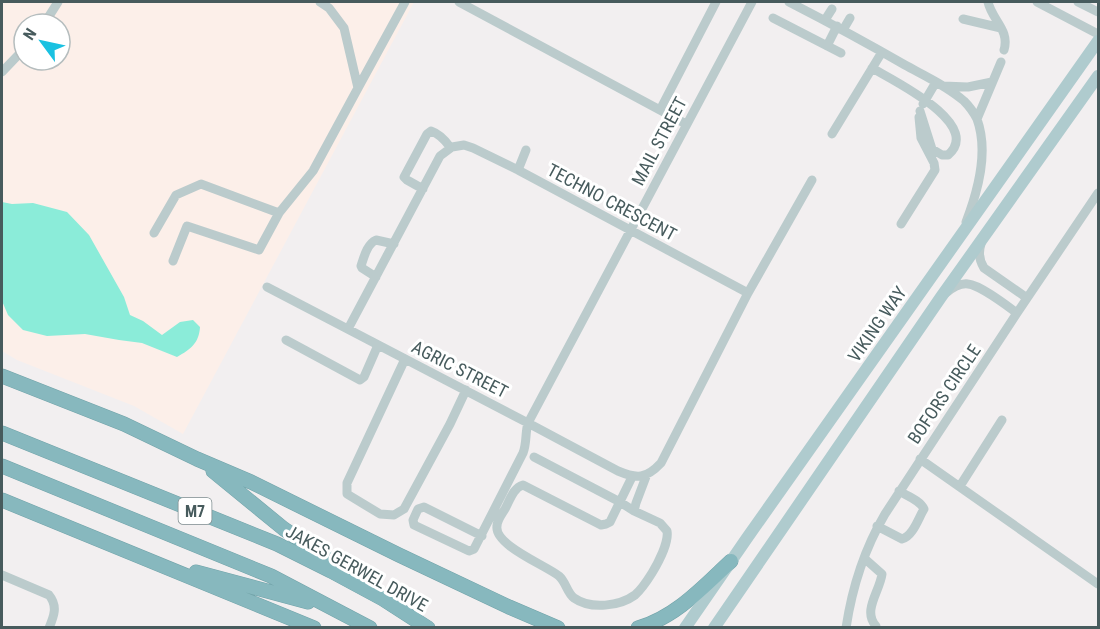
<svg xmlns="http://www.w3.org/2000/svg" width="1100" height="629" font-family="'Roboto Condensed',sans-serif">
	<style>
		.commercial { fill: #fcefe9; fill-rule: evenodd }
		.water { fill: #8becd9 }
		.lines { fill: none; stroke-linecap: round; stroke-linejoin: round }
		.highway-casing { stroke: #72a3a9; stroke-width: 15 }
		.minor { stroke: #bbcbcc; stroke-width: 9 }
		.major { stroke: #afcbce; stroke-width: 12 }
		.highway { stroke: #87b8be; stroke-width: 14 }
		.labels { text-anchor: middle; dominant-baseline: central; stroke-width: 6; stroke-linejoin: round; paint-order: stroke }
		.shield { fill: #fff; stroke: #7e8c8e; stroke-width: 1.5 }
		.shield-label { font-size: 16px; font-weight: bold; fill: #475b5d }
		.street-label { font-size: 18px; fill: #475b5d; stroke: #fff }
	</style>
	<rect width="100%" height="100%" fill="#f2eff0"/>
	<path class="commercial" d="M2,2H414L183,434L134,406L17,360L2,351ZM24,24H60V60H24Z"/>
	<path class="water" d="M2,202L12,204L33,203L67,212L89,235L124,297L130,315L143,321L162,335L180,322L193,320L200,327C199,343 191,349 177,357L142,343L119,340L85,334L47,336L23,330L8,315L2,301Z"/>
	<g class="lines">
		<g class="highway-casing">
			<path id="highway" d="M2,376L124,424L197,459L251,482L399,555L509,607L558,628
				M2,433L277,544L331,571L383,599L428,628
				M2,466L271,576L370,628
				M213,471L284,529L341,567
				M2,500L314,628
				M196,572L308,602
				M638,628C676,617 703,587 731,561"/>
		</g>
		<path class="minor" d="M459,2L686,124
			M789,2C828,22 867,43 905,65C925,76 947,86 964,101C969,106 974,113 977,119C989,152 978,191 966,222
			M988,2C992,20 1010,30 1004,50
			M1037,2L1098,34
			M1078,2L1098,12
			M773,18L841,53
			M963,19L1001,28
			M825,20L832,9
			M44,24L58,2
			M843,30L850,18
			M827,46L837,26
			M872,68C892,80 984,124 948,155H942L932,149L920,111
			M2,72L24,49
			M943,86L968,87L992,82
			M358,88L405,2
			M923,104L936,82
			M660,110L716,2
			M977,119L1001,62
			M832,134L882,52
			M518,170L526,150
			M423,189L407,180L404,177L427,134L431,131C440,134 445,140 450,147
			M901,224L935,170L934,163L921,138L919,117
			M154,233L176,195L201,184L279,213L313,171L358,88L344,28L329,8L320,2
			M981,244C978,253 979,260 984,268L1027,298
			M173,261L187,226L259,250L279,213
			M376,277L362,268L361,266C364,257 367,244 376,240L394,244
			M267,287L528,423L618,471C637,479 646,479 661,463L748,293L812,180
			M946,293C952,288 960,283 968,284C980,285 1006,305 1017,313
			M348,329L440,156L452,147L464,145L473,148L518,170L748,293
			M286,340L360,380L364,377L378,345
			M405,359L347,483V494L380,514L394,515L404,509L450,424L466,390
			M534,457L620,502L634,511L660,523L667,531C669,542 658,563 652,573C647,581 642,589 635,595C620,606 591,610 574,598C567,593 566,582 559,576C545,565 494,545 497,526C497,520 502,514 505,509C510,500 513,488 523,485L601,525L606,524L610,522L632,477
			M920,459L1098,584
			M960,486L1002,420
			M634,511L636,503L647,474
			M877,526L902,539C913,536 918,519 924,509C920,500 907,496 899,491
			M482,536L424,507L418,509L413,520L414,525L469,551L474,549L523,453C527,443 525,433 528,423L752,2
			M864,558L882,574C880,591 862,611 876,626
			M2,575L49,595C58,606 54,616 49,628
			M846,628C852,588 865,548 885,514L1017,313L1098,193"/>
		<path class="major" d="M685,628L747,538L1098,41
			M714,628L941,297L1098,76"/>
		<use href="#highway" class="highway"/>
	</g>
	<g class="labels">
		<rect class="shield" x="178.5" y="498" width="33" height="26" rx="4.5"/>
		<g class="shield-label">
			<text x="195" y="511">M7</text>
		</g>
		<g class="street-label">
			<text transform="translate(659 141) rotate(-62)">MAIL STREET</text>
			<text transform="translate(612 202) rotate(28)">TECHNO CRESCENT</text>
			<text transform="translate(877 324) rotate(-55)">VIKING WAY</text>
			<text transform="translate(460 369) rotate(27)">AGRIC STREET</text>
			<text transform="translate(944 394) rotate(-56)">BOFORS CIRCLE</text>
			<text transform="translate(357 568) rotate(29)">JAKES GERWEL DRIVE</text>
		</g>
	</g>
	<rect width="1100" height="629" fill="none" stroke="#475b5d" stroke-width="6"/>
	<g transform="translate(42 42) rotate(303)"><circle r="28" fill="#ffffff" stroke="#b5bdbe" stroke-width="1.5"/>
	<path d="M0-4.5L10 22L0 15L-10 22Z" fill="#1ac1e1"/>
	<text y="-9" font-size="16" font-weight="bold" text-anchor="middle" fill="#475b5d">N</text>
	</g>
</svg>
